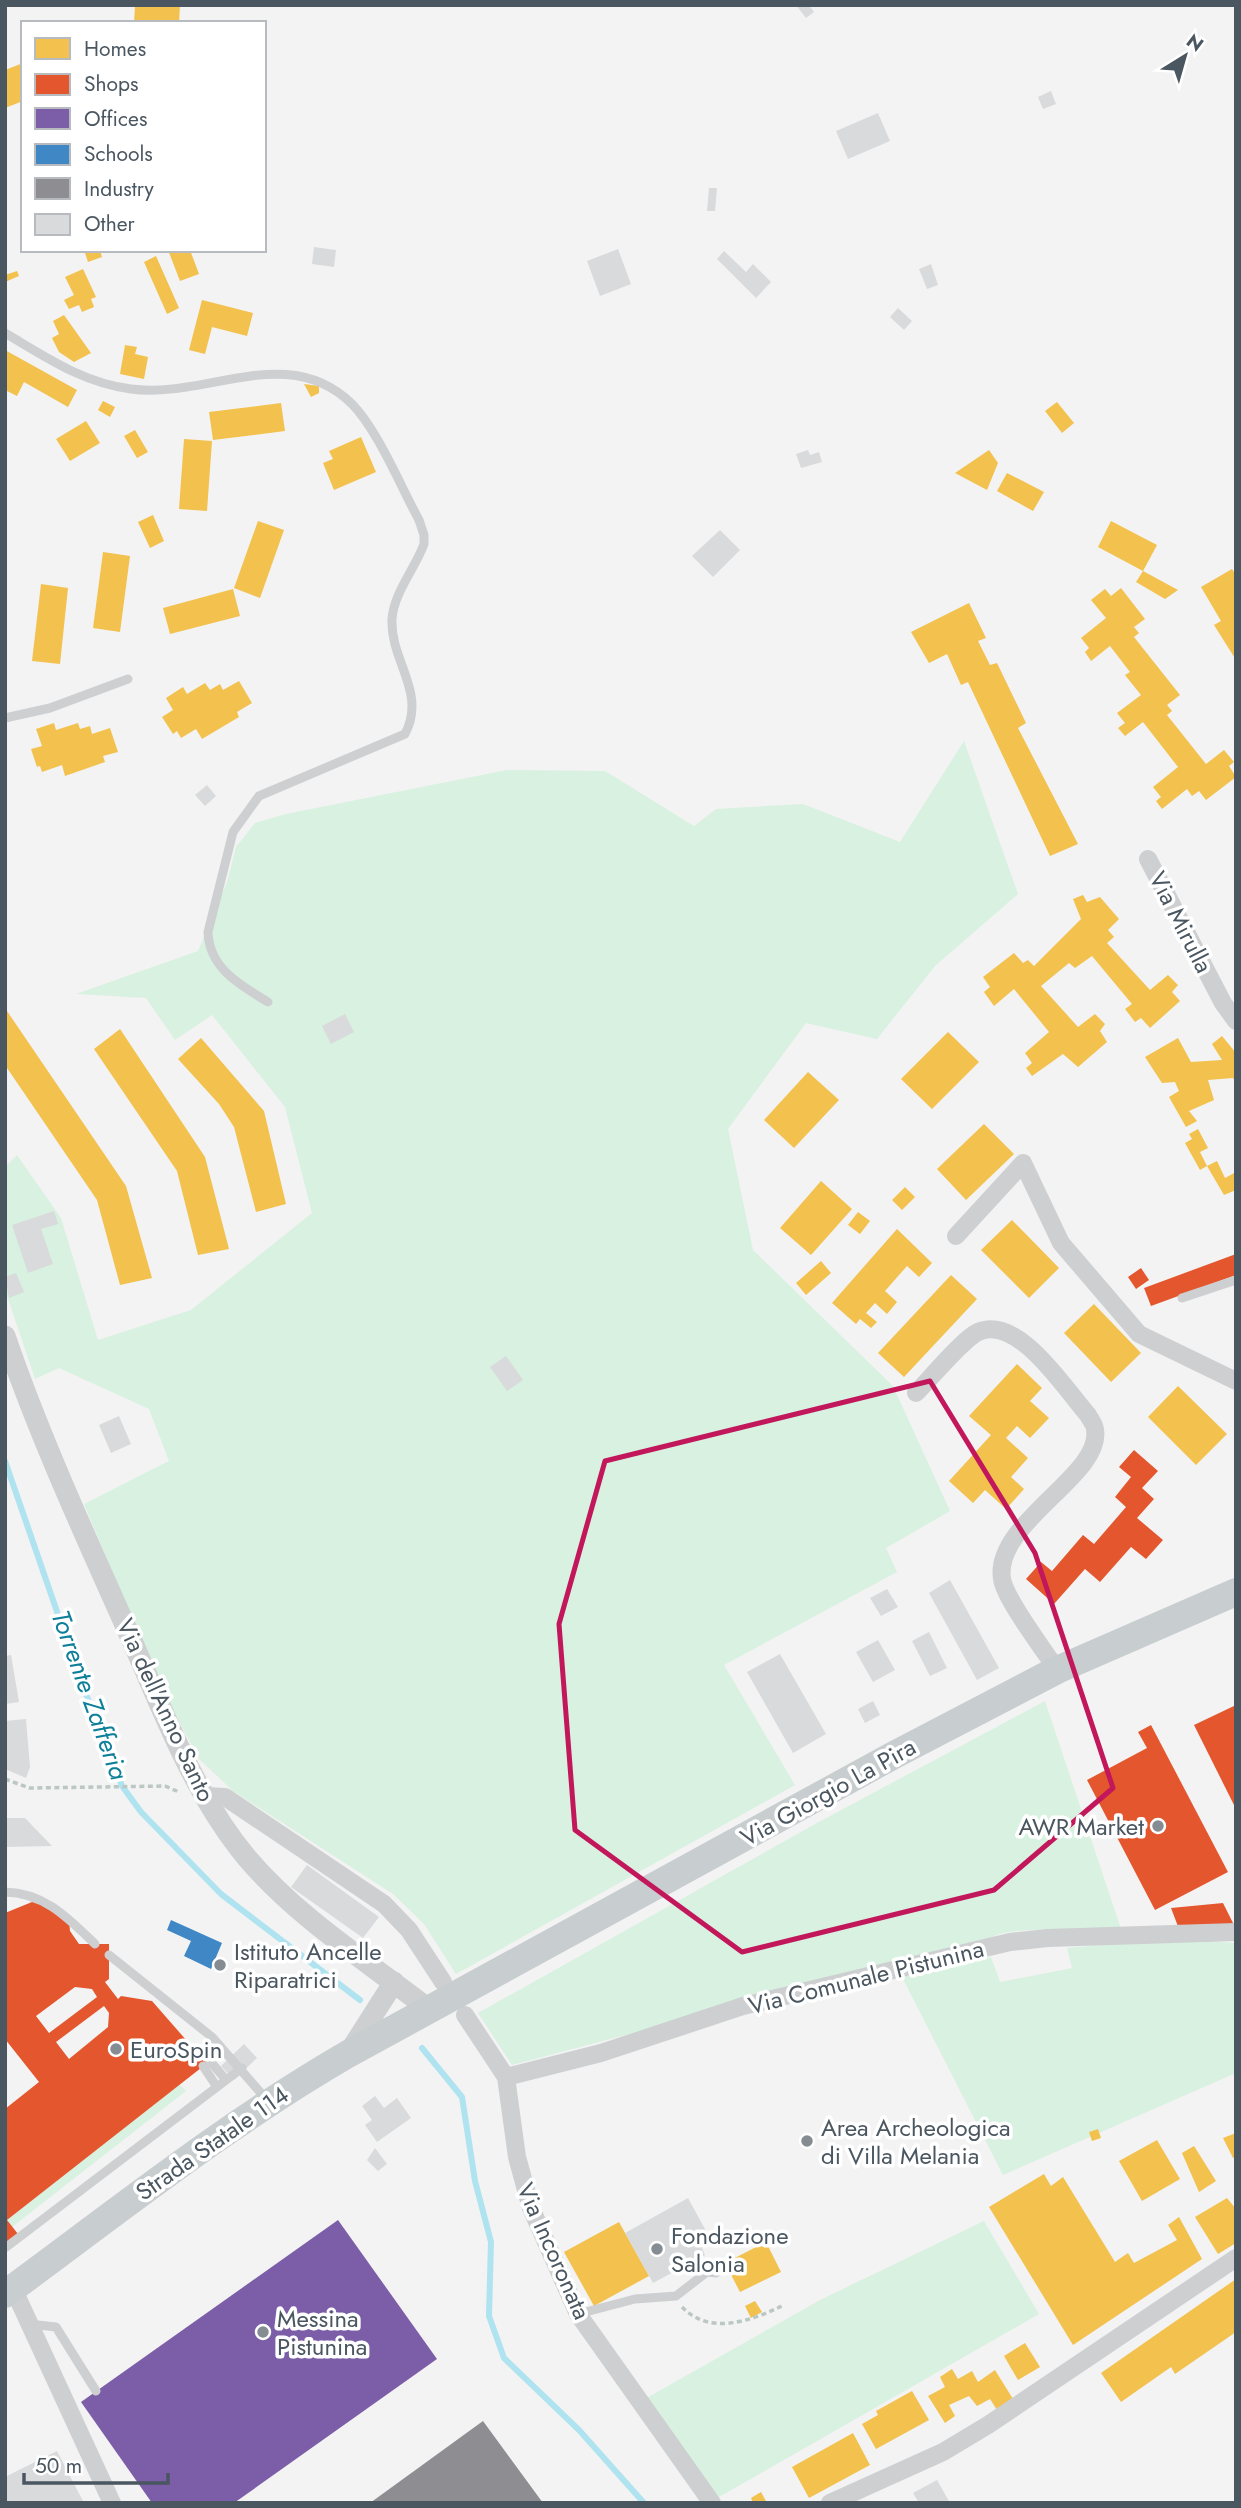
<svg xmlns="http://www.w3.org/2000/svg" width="1241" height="2508" font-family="Jost,sans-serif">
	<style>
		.green { fill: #d8f1e1 }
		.homes { fill: #f2c14e }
		.shops { fill: #e4572e; fill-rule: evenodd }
		.offices { fill: #7b5ea7 }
		.schools { fill: #3f88c5 }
		.industry { fill: #8d8d92 }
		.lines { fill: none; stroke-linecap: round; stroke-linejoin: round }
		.stream { stroke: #aee3ef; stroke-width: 6 }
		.building { fill: #d9dadb }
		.path { stroke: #bbc7c3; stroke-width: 3.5; stroke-dasharray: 5 3.5; stroke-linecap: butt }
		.service { stroke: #cdcfd1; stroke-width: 9 }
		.minor { stroke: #cdcfd1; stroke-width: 18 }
		.tertiary { stroke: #cdcfd1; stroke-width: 21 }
		.primary { stroke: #c8cdd0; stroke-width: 28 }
		.marked { fill: none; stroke: #c2185b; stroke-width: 5; stroke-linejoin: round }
		.poi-dot { fill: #858d93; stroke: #fff; stroke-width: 2.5 }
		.labels { text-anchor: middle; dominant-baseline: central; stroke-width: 7; stroke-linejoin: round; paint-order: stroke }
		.street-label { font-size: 24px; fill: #4a5660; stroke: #fff }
		.poi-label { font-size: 24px; fill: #4a5660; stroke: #fff; text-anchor: start }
		.water-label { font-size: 26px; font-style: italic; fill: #0d7f99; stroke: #fff }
	</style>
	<rect width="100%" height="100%" fill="#f3f3f3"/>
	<path class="green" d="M964,741L1018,894L935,966L877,1039L806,1023L728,1129L753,1250L893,1386L950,1511L886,1548L897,1572L724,1665L795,1785L456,1974L424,1924L393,1894L233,1791L199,1759L162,1689L84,1504L169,1461L149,1409L59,1368L35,1379L5,1290V1167L17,1155L61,1218L98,1340L191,1310L312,1213L285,1107L212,1015L175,1040L146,998L76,994L198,951L227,882L236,847L255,823L286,814L507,770L605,771L694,826L716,809L803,804L900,842Z
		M1045,1701L1122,1932C1098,1931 1005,1925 992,1938L512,2065L478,2013L817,1823Z
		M1178,1939L1236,1943V2073L1003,2175L902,1977L991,1957L1000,1982L1072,1968L1067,1948Z
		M179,2084L186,2091L12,2227L7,2220Z
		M984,2221L1039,2314L719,2497L643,2400L822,2299Z"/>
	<path class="homes" d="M135,5H180L179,23H134Z
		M23,63V101L5,108V70Z
		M84,250H100L102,257L88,262Z
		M168,250H190L199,274L180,281Z
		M156,256L179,308L167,314L144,262Z
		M83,269L96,297L91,299L94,307L82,312L79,305L69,309L64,300L74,295L65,277Z
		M17,271L19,276L5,282V275Z
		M202,300L253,313L247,336L212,327L205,354L189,350Z
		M64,315L91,353L74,362L59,352L52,338L59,334L53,321Z
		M125,345L137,347L135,354L148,357L144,379L120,374Z
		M5,350L77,390L68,407L24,382L17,396L5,390Z
		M304,384L319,386V393L311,397Z
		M103,401L115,407L110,417L98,410Z
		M1057,402L1074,423L1062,433L1045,411Z
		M281,403L285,431L213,440L209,412Z
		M86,421L100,443L70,461L56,439Z
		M135,430L148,452L137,458L124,436Z
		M361,437L376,472L334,490L323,463L333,459L329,451Z
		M184,439L212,441L207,511L179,509Z
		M989,450L998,463L987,490L955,473Z
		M1007,473L1044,492L1033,511L997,491Z
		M153,515L164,541L150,548L138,522Z
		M258,521L284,530L260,598L234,588Z
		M1111,521L1157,545L1143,571L1178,590L1165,599L1136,582L1143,571L1098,547Z
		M103,552L130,556L120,632L93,628Z
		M1232,569L1236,575V660L1214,625L1221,621L1201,587Z
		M41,584L68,588L60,664L32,661Z
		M1121,588L1145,619L1134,627L1139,633L1134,637L1180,695L1167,705L1172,711L1167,715L1206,764L1224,750L1234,762L1229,766L1236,777L1206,800L1199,791L1192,796L1187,789L1162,809L1156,801L1161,797L1153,787L1178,767L1143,722L1125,736L1118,728L1125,723L1117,713L1141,695L1125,675L1130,672L1110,646L1091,661L1085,652L1089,648L1081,638L1106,618L1091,600L1105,589L1111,596Z
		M233,589L240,616L170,634L163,608Z
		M969,603L986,638L978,641L990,665L997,663L1026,723L1018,728L1078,844L1050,856L968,682L961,685L947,654L929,663L911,632Z
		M239,681L252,703L237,712L239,717L202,739L196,729L181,738L177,731L173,734L162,717L173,710L166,698L183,687L187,694L205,683L210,690L220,684L223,690Z
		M54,723L56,730L78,723L80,729L90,726L92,734L110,728L118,752L103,756L105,762L65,776L62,765L42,772L40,766L37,767L31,749L42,746L36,729Z
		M1083,895L1087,902L1100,897L1119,919L1108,930L1114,937L1107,943L1150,990L1168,975L1178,985L1172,992L1180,1001L1150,1028L1141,1018L1135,1022L1125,1009L1132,1004L1092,956L1075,968L1069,963L1041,986L1078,1027L1095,1014L1105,1024L1100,1031L1107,1042L1078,1067L1063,1054L1032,1076L1026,1068L1032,1063L1025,1053L1049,1032L1014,989L994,1006L984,992L990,987L983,977L1014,953L1023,963L1028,960L1034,966L1081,919L1073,899Z
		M7,1011L126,1186L152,1278L120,1285L97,1200L5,1065Z
		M120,1029L205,1157L229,1249L198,1255L177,1171L94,1049Z
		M948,1032L979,1062L932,1109L901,1079Z
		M1222,1036L1236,1053V1083L1233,1078L1208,1080L1214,1100L1189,1111L1197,1121L1186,1127L1169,1097L1179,1091L1175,1082L1162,1083L1145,1057L1178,1038L1191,1062L1222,1060L1212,1044Z
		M201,1038L264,1111L286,1204L256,1212L234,1127L219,1104L178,1059Z
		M808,1072L839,1100L794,1148L764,1120Z
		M984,1124L1014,1154L966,1200L937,1169Z
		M1198,1129L1208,1148L1200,1152L1207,1166L1200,1170L1185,1143L1192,1139L1189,1134Z
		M1217,1161L1225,1178L1236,1172V1190L1224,1195L1207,1166Z
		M821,1181L852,1209L811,1255L780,1228Z
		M905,1187L915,1197L902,1210L892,1200Z
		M858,1212L870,1221L860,1234L848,1225Z
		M1012,1220L1059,1268L1029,1298L981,1250Z
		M897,1229L932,1263L919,1277L907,1266L885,1291L897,1302L887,1314L875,1303L866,1313L877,1322L871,1328L860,1319L856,1324L832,1303Z
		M821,1261L831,1273L806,1295L796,1283Z
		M951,1275L977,1299L904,1377L878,1353Z
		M1094,1304L1141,1353L1111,1382L1064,1333Z
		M1017,1364L1042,1388L1030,1401L1049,1418L1030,1438L1017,1426L1006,1438L1028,1458L1011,1477L1024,1489L1006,1509L985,1490L973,1503L949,1481L991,1435L969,1416Z
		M1178,1386L1227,1434L1196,1465L1148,1417Z
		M1098,2129L1101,2138L1092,2141L1089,2132Z
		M1236,2133V2157L1233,2158L1223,2138Z
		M1157,2140L1180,2179L1142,2201L1119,2161Z
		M1194,2146L1216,2181L1199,2192L1182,2153Z
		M1044,2174L1051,2186L1063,2177L1115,2262L1128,2253L1134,2263L1177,2240L1168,2225L1179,2217L1202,2259L1073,2345L989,2207Z
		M1227,2198L1236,2209V2243L1218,2254L1195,2217Z
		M619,2222L649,2276L594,2306L564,2252Z
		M766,2242L781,2272L740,2292L725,2263Z
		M1236,2279V2332L1175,2374L1171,2367L1121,2402L1101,2373Z
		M755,2301L762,2312L751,2318L745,2306Z
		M1025,2343L1040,2367L1018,2380L1004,2356Z
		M952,2369L958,2379L972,2371L978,2382L995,2370L1013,2399L997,2410L990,2399L977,2406L969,2396L949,2405L955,2416L945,2423L928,2396L945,2387L940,2377Z
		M912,2391L929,2420L876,2449L862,2424L878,2415L876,2411Z
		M853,2433L870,2465L809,2498L792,2467Z
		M761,2492L767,2503H753L751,2498Z"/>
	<path class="shops" d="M1236,1254V1275L1151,1306L1144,1288Z
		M1141,1268L1149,1280L1136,1289L1128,1277Z
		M1134,1450L1158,1471L1142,1488L1154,1499L1137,1518L1163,1540L1146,1559L1131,1547L1100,1582L1085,1569L1054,1604L1026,1579L1041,1562L1052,1571L1083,1535L1094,1544L1126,1507L1115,1497L1131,1477L1119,1467Z
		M1236,1705V1809L1194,1725Z
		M1151,1725L1228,1872L1155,1910L1087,1780L1147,1748L1138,1732Z
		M32,1902L51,1904L69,1919L70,1931L79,1944H109V1979L105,1982L118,1999L121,1996L152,2001L201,2057L209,2051L215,2057L7,2220L18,2234L5,2243V2109L39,2082L5,2039V1913ZM75,1987L92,1989L97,1997L49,2033L36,2016ZM104,2006L109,2013L108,2027L69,2059L56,2042Z
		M1223,1903L1234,1925L1179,1929L1171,1908Z"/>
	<path class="offices" d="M338,2220L437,2359L234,2503H152L81,2402Z"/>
	<path class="schools" d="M171,1920L222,1943L211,1969L184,1956L191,1941L167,1930Z"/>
	<path class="industry" d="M483,2421L543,2503H370Z"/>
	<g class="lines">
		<path class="stream" d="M5,1461L82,1684L122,1786L141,1812L221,1894L360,2000
			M422,2048L462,2097L475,2181L491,2242L489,2316L504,2358L579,2430L644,2503"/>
	</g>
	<path class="building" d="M796,5H809L814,12L806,18Z
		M1051,91L1056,104L1043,109L1038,97Z
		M878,113L890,141L848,159L836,131Z
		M709,188H717L715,211H707Z
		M314,247L336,250L334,267L312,264Z
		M618,249L631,284L600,296L587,261Z
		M724,251L746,272L753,264L771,282L756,298L717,259Z
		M931,264L938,285L927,289L919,269Z
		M898,308L912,321L904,330L890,317Z
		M808,450L810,455L819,452L822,462L801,468L796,454Z
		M720,530L740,550L713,577L692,556Z
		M207,785L216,796L205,806L195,795Z
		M345,1014L354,1032L331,1044L322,1026Z
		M54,1211L58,1224L41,1229L53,1264L28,1273L12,1225Z
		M16,1273L24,1292L9,1298L5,1277Z
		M506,1356L523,1380L507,1391L490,1367Z
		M119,1416L131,1444L111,1453L99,1425Z
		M950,1580L999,1668L977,1680L929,1593Z
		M887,1589L898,1607L881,1616L870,1598Z
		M929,1632L947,1668L930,1676L912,1641Z
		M878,1640L895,1670L873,1682L856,1652Z
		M780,1654L826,1734L793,1753L747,1672Z
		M11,1655L19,1702L5,1704V1656Z
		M873,1701L880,1715L865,1723L858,1709Z
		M26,1719L30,1767L26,1778L5,1769V1721Z
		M5,1818H25L52,1846L5,1847Z
		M307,1865L379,1917L363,1938L291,1887Z
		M244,2044L257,2058L234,2080L221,2066Z
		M375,2096L384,2108L397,2098L411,2118L377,2142L365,2125L372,2120L362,2106Z
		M375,2148L387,2164L378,2171L367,2160Z
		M688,2198L711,2240L701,2246L705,2255L653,2283L625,2233Z
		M57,2451L84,2503H5V2477Z
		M937,2480L950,2503H919L913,2493Z"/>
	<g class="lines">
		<path class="path" d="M5,1779L29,1788L165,1786L179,1792
			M682,2307C710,2336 750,2321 782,2306"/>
		<path class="service" d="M5,333C46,357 83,383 131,389C207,399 288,341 352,404C377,429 401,487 419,520L424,535V544C415,569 394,592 392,619C390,661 427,692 405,734L259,796L233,832L208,932C209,968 240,985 268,1002
			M5,718L50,708L128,679
			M1182,1298L1236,1280
			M5,1892C45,1893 68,1918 95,1944
			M109,1955L212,2037L267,2100
			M210,2061L226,2080
			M203,2066L217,2087
			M5,2248L242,2068
			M578,2314L635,2299L676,2296L707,2272L716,2273L720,2266
			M29,2324L56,2327L96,2391"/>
		<path class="minor" d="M1148,859L1223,1003L1236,1021
			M956,1236L1023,1163L1061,1243L1139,1334L1236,1381
			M916,1393C929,1380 963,1339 978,1332C1018,1314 1065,1389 1088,1415C1090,1419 1095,1425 1095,1430C1103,1475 993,1523 1002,1579C1005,1599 1044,1650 1057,1670
			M205,1796L225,1797L384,1904L409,1930L443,1982
			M465,2015L506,2077L517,2157L531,2208L578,2314L712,2503
			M506,2077L601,2053L743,2006L1010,1942L1048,1938L1236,1932
			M13,2288L112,2503
			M830,2503L943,2452L988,2425L1236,2258"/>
		<path class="tertiary" d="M5,1336C40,1438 85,1535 129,1634C163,1710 193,1793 247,1858C298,1918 368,1962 430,2010
			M350,2051L394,1982"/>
		<path class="primary" d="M5,2294C118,2211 227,2124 348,2054L894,1755L1057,1670L1236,1592"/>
	</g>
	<path class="marked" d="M930,1381L1035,1553L1113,1788L994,1890L742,1952L575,1830L559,1624L605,1461Z"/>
	<g class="poi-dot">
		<circle cx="1158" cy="1826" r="7"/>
		<circle cx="220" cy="1965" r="7"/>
		<circle cx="116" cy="2049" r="7"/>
		<circle cx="807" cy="2141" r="7"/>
		<circle cx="657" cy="2249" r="7"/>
		<circle cx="263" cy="2332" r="7"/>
	</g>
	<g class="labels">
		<g class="street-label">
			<text transform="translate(1181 922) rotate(63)">Via Mirulla</text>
			<text transform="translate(166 1710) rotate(65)">Via dell'Anno Santo</text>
			<text transform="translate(828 1792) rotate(-29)">Via Giorgio La Pira</text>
			<text transform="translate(866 1977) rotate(-14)">Via Comunale Pistunina</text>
			<text transform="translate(212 2143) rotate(-35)">Strada Statale 114</text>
			<text transform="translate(554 2251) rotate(66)">Via Incoronata</text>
		</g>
		<g class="poi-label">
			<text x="1144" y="1826" text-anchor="end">AWR Market</text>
			<text x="234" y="1951">Istituto Ancelle<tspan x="234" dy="28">Riparatrici</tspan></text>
			<text x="130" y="2049">EuroSpin</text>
			<text x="821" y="2127">Area Archeologica<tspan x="821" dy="28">di Villa Melania</tspan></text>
			<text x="671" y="2235">Fondazione<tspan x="671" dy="28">Salonia</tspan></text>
			<text x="277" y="2318">Messina<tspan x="277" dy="28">Pistunina</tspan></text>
		</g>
		<g class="water-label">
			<text transform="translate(90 1695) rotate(70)">Torrente Zafferia</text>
		</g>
	</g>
	<rect width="1241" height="2508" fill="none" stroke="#4a5660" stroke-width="14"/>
	<rect x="21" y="21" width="245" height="231" fill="#ffffff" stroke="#b7bbbf" stroke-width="2"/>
	<rect x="35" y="38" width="35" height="21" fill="#f2c14e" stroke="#b7bbbf" stroke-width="2"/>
	<text x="84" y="56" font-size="21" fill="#4a5660">Homes</text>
	<rect x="35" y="74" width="35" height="21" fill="#e4572e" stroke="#b7bbbf" stroke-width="2"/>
	<text x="84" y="91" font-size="21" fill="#4a5660">Shops</text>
	<rect x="35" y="108" width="35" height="21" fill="#7b5ea7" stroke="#b7bbbf" stroke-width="2"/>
	<text x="84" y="126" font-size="21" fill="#4a5660">Offices</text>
	<rect x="35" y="144" width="35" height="21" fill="#3f88c5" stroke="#b7bbbf" stroke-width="2"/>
	<text x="84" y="161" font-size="21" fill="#4a5660">Schools</text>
	<rect x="35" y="178" width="35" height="21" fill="#8d8d92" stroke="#b7bbbf" stroke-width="2"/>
	<text x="84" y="196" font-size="21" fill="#4a5660">Industry</text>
	<rect x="35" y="214" width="35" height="21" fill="#d9dadb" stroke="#b7bbbf" stroke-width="2"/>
	<text x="84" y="231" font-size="21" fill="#4a5660">Other</text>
	<g transform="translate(1185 56) rotate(37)" stroke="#ffffff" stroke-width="5" paint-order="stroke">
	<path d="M0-5L12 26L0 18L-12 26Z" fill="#4a5660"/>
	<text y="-10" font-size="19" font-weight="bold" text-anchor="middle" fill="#4a5660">N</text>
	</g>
	<path d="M24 2473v10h144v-10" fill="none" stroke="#4a5660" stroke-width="3.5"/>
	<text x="35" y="2473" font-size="21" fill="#4a5660" stroke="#ffffff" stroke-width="5" paint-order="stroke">50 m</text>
</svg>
